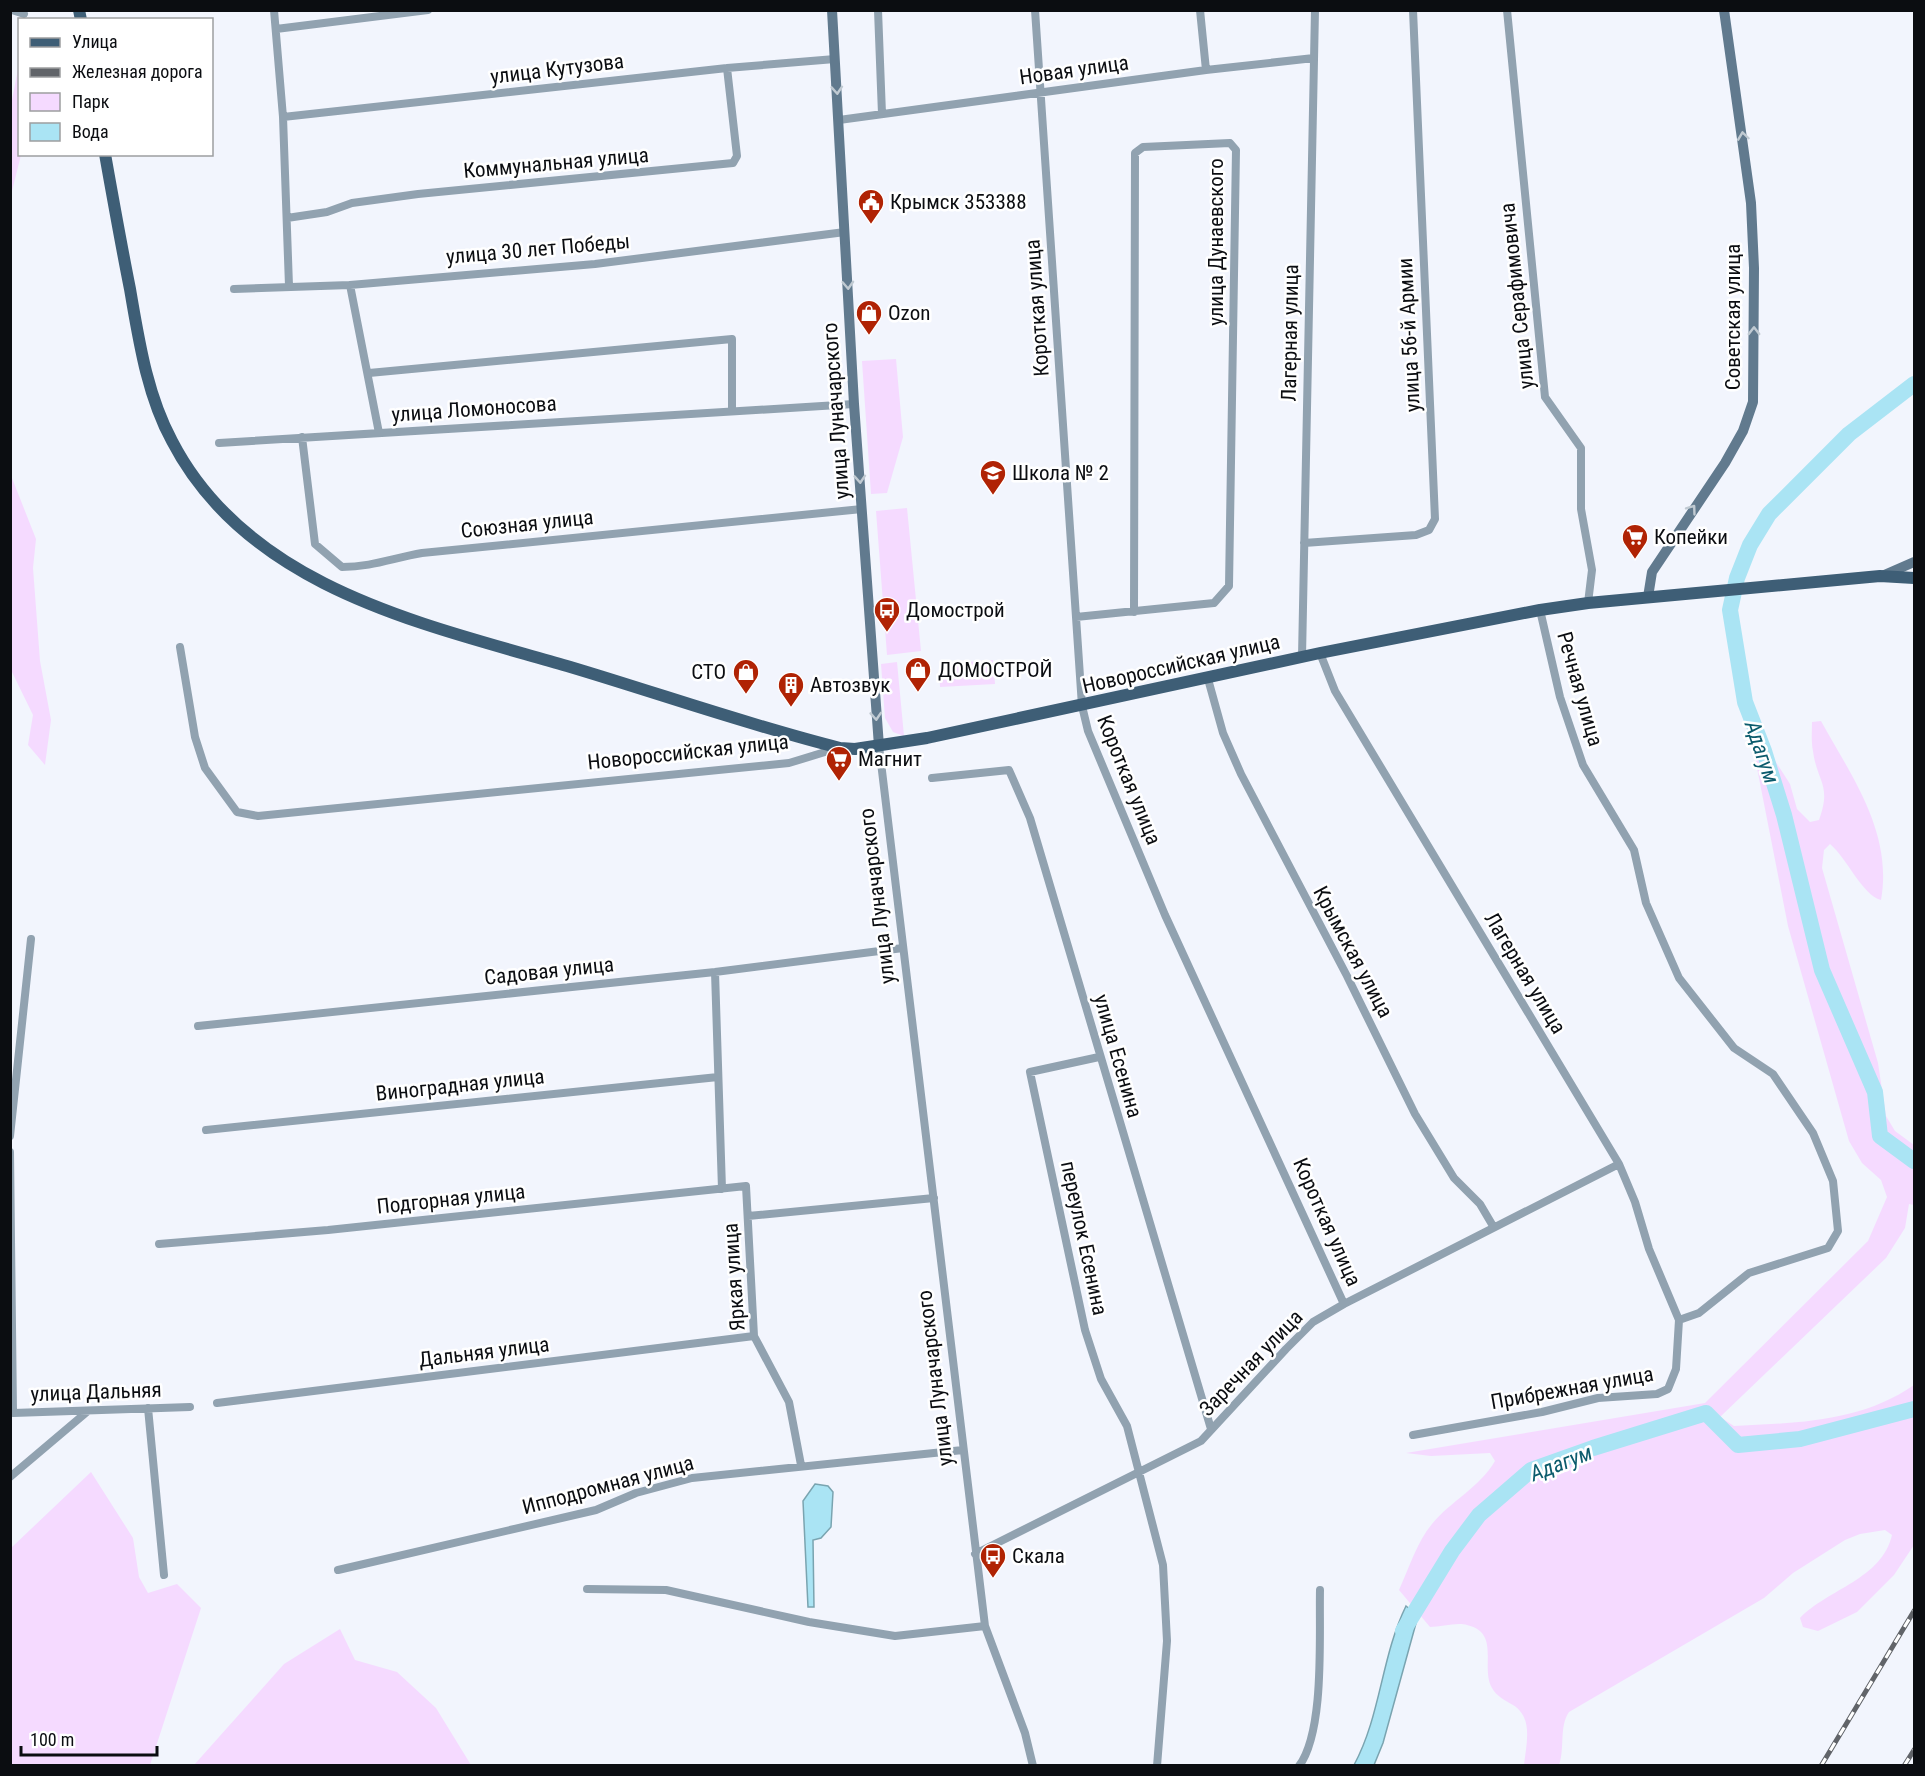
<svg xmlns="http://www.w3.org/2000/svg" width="1925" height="1776" font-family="'Roboto Condensed',sans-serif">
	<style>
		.green { fill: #f5daff }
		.water { fill: #aae4f4; stroke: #7aa4b0; stroke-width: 1.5 }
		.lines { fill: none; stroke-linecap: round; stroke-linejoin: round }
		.river { stroke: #aae4f4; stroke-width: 16 }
		.minor { stroke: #91a2b0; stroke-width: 8 }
		.secondary { stroke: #617a8e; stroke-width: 10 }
		.primary { stroke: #3e5e76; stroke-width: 12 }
		.rail-casing { stroke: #616469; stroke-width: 5 }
		.rail { stroke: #fff; stroke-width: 3; stroke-dasharray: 9; stroke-linecap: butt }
		.oneway { stroke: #c0cad2 }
		.labels { text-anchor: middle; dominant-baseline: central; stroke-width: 5; stroke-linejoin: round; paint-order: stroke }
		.street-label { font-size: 21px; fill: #0b0d11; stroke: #fff }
		.poi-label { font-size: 21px; fill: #0b0d11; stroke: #fff; text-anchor: start }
		.water-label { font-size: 22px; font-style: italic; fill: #0b5b6c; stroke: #fff }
	</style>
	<rect width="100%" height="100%" fill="#f2f5fd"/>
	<path class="green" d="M19,64L21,155L11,195V105Z
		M896,359L903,437L887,493L871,494L862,361Z
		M10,473L36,539L33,568L40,661L51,720L45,765L28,745L33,715L11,670Z
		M907,508L921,651L887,655L876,511Z
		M993,660L995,684L940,687L939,664Z
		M897,662L904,736L893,732L885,718L881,664Z
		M1747,717L1790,784L1797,809L1810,822L1819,820C1832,785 1817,782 1813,751C1811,741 1812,731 1812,722L1821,721C1852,777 1893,833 1881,900C1862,895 1847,858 1830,844L1824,850L1822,868L1878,1063L1886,1116L1895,1131L1914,1145V1205L1909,1204L1905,1228L1886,1258L1720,1417L1734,1426C1797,1423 1861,1422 1914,1385V1545L1894,1575L1857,1612L1818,1631L1803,1627L1800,1618C1828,1589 1882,1579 1892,1535L1885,1530L1860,1534L1845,1540L1793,1573L1764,1598L1569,1712C1559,1726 1565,1749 1559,1765H1524C1526,1745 1534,1718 1513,1705C1506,1701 1496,1696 1492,1688C1480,1667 1501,1633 1467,1625C1457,1622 1441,1627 1430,1627L1399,1590C1409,1568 1417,1542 1432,1524C1451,1501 1480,1487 1495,1461L1490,1453L1431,1456L1406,1453L1705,1403L1868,1241L1887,1197L1881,1180L1862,1163L1849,1141L1788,926Z
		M91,1472L133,1538L139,1577L148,1593L177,1584L201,1608L150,1765H11V1548Z
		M340,1629L355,1660L397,1672L436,1708L471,1765H194L284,1664Z"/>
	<path class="water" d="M815,1484L828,1486L833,1492L831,1527L821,1538L813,1540L814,1607H808L803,1501Z
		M1406,1606L1418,1616L1383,1743L1374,1765H1354C1381,1715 1381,1657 1406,1606Z"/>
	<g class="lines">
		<path class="river" d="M1914,384L1849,434L1769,514L1750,545L1737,578L1730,610L1745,702L1764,751L1784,815L1822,970L1875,1092L1880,1136L1914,1161
			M1403,1631L1452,1551L1479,1515L1531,1470L1593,1448L1706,1413L1738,1445L1800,1439L1914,1409"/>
		<path class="minor" d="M12,10L24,14
			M274,10L283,117L289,286
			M878,10L882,114
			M1035,10L1082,706L1088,731L1165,915L1344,1304
			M1200,10L1206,70
			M1507,10L1545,397L1581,448V509L1592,570L1588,603
			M276,29L428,10
			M283,117L727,68L835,59
			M839,120L1206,70L1314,58
			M287,218L327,212L352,203L418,194L733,163L737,156L727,68
			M350,285L379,433
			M234,289L350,285L595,264L845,232
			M369,373L732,339V411
			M302,437L315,544L342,567C371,567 393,558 422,553L862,509
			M219,443L854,404
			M1304,543L1416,535L1429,530L1435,519L1413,10
			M1540,610L1560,697L1583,765L1634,850L1646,903L1679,978L1734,1048L1773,1074L1813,1133L1833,1181L1838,1231L1828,1248L1749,1273L1699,1313L1679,1320
			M1076,617L1214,603L1229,586L1236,150L1230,143L1143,147L1135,153L1134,612
			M180,647L195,737L205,768L237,812L258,816L789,763L838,748
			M1320,653L1335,691L1619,1164L1635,1202L1649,1249L1679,1320L1676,1369L1668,1389L1657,1394L1598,1398L1542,1412L1413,1435
			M1302,657L1315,10
			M1208,679L1223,733L1241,774L1347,976L1415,1114L1454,1178L1480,1204L1493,1226
			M879,746L985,1626L1025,1733L1033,1766
			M932,778L1009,770L1030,818L1211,1429
			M715,972L722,1189
			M198,1026L715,972L903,948
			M1099,1057L1030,1072L1085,1330L1101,1379L1127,1426L1163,1565L1167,1641L1157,1766
			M206,1130L718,1077
			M10,1136L31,939
			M10,1152L13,1413L190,1407
			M748,1216L934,1198
			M159,1244L328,1230L746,1186L754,1336L789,1402L801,1465
			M217,1403L754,1336
			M148,1408L164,1575
			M10,1477L88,1411
			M975,1554L1201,1441L1286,1349L1313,1322L1344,1304L1619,1164
			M338,1570L596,1510L636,1493L692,1478L963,1450
			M587,1589L666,1590L809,1622L895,1636L985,1626
			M1299,1766C1325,1731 1319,1635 1320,1590"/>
		<path class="secondary" d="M832,10L854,404L879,746
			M1882,576L1914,562
			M1648,597L1652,572L1725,463L1743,431L1753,402L1754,268L1751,203L1724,10"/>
		<path class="primary" d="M79,10L81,20
			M105,154C113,199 121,244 130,289C139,341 147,395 172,441C248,588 423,624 567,666C658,693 748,725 840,748L855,749L927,738L1320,653L1540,610L1588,603L1880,576L1914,578"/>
		<g class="rail-casing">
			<path id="rail" d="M1821,1766L1914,1611
				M1904,1766L1914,1750"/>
		</g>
		<use href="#rail" class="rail"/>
	</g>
	<defs><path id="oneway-chevron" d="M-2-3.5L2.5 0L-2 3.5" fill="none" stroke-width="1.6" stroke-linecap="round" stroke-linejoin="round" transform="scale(1.5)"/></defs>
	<g class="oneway">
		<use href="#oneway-chevron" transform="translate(837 90) rotate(86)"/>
		<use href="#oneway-chevron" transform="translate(1743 136) rotate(-98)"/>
		<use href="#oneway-chevron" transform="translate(848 285) rotate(87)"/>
		<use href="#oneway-chevron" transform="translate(1754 331) rotate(-90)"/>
		<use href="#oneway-chevron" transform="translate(860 479) rotate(86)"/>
		<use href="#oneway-chevron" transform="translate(1692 509) rotate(-54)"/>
		<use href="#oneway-chevron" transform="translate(876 716) rotate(86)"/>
	</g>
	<defs>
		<g id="civic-pin" transform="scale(1.35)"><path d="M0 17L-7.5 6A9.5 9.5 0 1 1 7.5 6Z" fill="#b02304" stroke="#fff"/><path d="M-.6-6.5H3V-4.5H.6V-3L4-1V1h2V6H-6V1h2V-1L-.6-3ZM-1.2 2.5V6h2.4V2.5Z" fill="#fff"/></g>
		<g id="shop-pin" transform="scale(1.35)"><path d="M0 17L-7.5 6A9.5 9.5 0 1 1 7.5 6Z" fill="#b02304" stroke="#fff"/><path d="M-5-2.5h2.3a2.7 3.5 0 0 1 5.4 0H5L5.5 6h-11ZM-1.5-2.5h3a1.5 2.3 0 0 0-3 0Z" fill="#fff"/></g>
		<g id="school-pin" transform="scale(1.35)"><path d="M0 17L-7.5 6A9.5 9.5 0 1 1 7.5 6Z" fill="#b02304" stroke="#fff"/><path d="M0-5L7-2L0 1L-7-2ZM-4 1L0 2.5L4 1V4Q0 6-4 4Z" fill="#fff"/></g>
		<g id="supermarket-pin" transform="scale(1.35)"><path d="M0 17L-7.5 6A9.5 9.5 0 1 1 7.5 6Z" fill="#b02304" stroke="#fff"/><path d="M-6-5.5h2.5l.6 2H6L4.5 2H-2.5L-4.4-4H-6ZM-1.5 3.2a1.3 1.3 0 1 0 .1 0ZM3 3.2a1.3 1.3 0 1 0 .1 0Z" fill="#fff"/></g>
		<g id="bus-pin" transform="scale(1.35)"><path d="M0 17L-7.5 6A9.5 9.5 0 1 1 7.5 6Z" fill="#b02304" stroke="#fff"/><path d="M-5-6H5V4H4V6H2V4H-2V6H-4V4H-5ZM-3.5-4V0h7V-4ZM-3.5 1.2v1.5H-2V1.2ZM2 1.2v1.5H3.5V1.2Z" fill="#fff"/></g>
		<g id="building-pin" transform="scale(1.35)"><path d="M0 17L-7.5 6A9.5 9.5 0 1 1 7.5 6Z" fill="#b02304" stroke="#fff"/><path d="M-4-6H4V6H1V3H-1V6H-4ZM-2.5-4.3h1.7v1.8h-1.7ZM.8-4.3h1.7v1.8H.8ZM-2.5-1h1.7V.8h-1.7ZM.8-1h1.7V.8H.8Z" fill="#fff"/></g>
	</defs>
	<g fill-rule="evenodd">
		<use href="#civic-pin" x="871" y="202"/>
		<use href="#shop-pin" x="869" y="313"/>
		<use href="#school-pin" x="993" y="473"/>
		<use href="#supermarket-pin" x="1635" y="537"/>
		<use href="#bus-pin" x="887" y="610"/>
		<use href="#shop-pin" x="918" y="670"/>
		<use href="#shop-pin" x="746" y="672"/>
		<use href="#building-pin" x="791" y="685"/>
		<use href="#supermarket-pin" x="839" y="759"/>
		<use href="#bus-pin" x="993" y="1556"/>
	</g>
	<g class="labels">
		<g class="street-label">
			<text transform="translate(557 69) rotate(-7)">улица Кутузова</text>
			<text transform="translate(1074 70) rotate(-8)">Новая улица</text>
			<text transform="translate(556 163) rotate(-5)">Коммунальная улица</text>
			<text transform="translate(1216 242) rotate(-90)">улица Дунаевского</text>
			<text transform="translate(538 249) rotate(-5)">улица 30 лет Победы</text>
			<text transform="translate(1517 296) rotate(-96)">улица Серафимовича</text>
			<text transform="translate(1037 308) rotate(-94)">Короткая улица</text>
			<text transform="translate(1733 317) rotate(-90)">Советская улица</text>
			<text transform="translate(1290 333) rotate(-89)">Лагерная улица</text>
			<text transform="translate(1409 335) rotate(-93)">улица 56-й Армии</text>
			<text transform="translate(474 409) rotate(-4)">улица Ломоносова</text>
			<text transform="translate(836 411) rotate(-94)">улица Луначарского</text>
			<text transform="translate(527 524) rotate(-6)">Союзная улица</text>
			<text transform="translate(1181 664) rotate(-13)">Новороссийская улица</text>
			<text transform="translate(1580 689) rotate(74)">Речная улица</text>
			<text transform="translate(688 752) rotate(-6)">Новороссийская улица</text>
			<text transform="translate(1129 780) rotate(68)">Короткая улица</text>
			<text transform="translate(877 896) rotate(-97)">улица Луначарского</text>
			<text transform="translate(1353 952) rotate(62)">Крымская улица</text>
			<text transform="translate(549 971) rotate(-6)">Садовая улица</text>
			<text transform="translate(1525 973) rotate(59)">Лагерная улица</text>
			<text transform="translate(1118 1056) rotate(74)">улица Есенина</text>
			<text transform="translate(460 1085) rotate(-6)">Виноградная улица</text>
			<text transform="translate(451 1199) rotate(-6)">Подгорная улица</text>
			<text transform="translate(1327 1222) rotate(66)">Короткая улица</text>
			<text transform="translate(1084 1238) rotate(78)">переулок Есенина</text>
			<text transform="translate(734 1277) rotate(-94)">Яркая улица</text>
			<text transform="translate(484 1352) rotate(-7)">Дальняя улица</text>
			<text transform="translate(1251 1363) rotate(-46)">Заречная улица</text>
			<text transform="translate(935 1378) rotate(-97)">улица Луначарского</text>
			<text transform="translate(1572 1388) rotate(-10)">Прибрежная улица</text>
			<text transform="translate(96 1392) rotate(-2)">улица Дальняя</text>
			<text transform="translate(608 1485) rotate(-15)">Ипподромная улица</text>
		</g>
		<g class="poi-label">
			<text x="890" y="202">Крымск 353388</text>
			<text x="888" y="313">Ozon</text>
			<text x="1012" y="473">Школа № 2</text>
			<text x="1654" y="537">Копейки</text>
			<text x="906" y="610">Домострой</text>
			<text x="938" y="670">ДОМОСТРОЙ</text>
			<text x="726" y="672" text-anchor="end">СТО</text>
			<text x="810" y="685">Автозвук</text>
			<text x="858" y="759">Магнит</text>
			<text x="1012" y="1556">Скала</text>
		</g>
		<g class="water-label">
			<text transform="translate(1762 752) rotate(71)">Адагум</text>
			<text transform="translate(1561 1463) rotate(-21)">Адагум</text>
		</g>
	</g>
	<rect width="1925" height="1776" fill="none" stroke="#0b0d11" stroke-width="24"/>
	<rect x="18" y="18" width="195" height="138" fill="#ffffff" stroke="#9d9ea0" stroke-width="1.5"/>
	<rect x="30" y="38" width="30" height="9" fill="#3e5e76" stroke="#9d9ea0" stroke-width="1.5"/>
	<text x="72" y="48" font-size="18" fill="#0b0d11">Улица</text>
	<rect x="30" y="68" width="30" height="9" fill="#616469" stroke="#9d9ea0" stroke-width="1.5"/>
	<text x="72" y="78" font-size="18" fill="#0b0d11">Железная дорога</text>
	<rect x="30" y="93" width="30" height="18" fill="#f5daff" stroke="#9d9ea0" stroke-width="1.5"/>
	<text x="72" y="108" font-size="18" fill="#0b0d11">Парк</text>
	<rect x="30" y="123" width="30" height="18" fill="#aae4f4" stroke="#9d9ea0" stroke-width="1.5"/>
	<text x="72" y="138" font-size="18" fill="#0b0d11">Вода</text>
	<path d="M21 1746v9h136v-9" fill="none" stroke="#0b0d11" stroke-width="3"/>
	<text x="30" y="1746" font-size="18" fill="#0b0d11" stroke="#ffffff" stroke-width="4.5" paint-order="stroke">100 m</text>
</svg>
